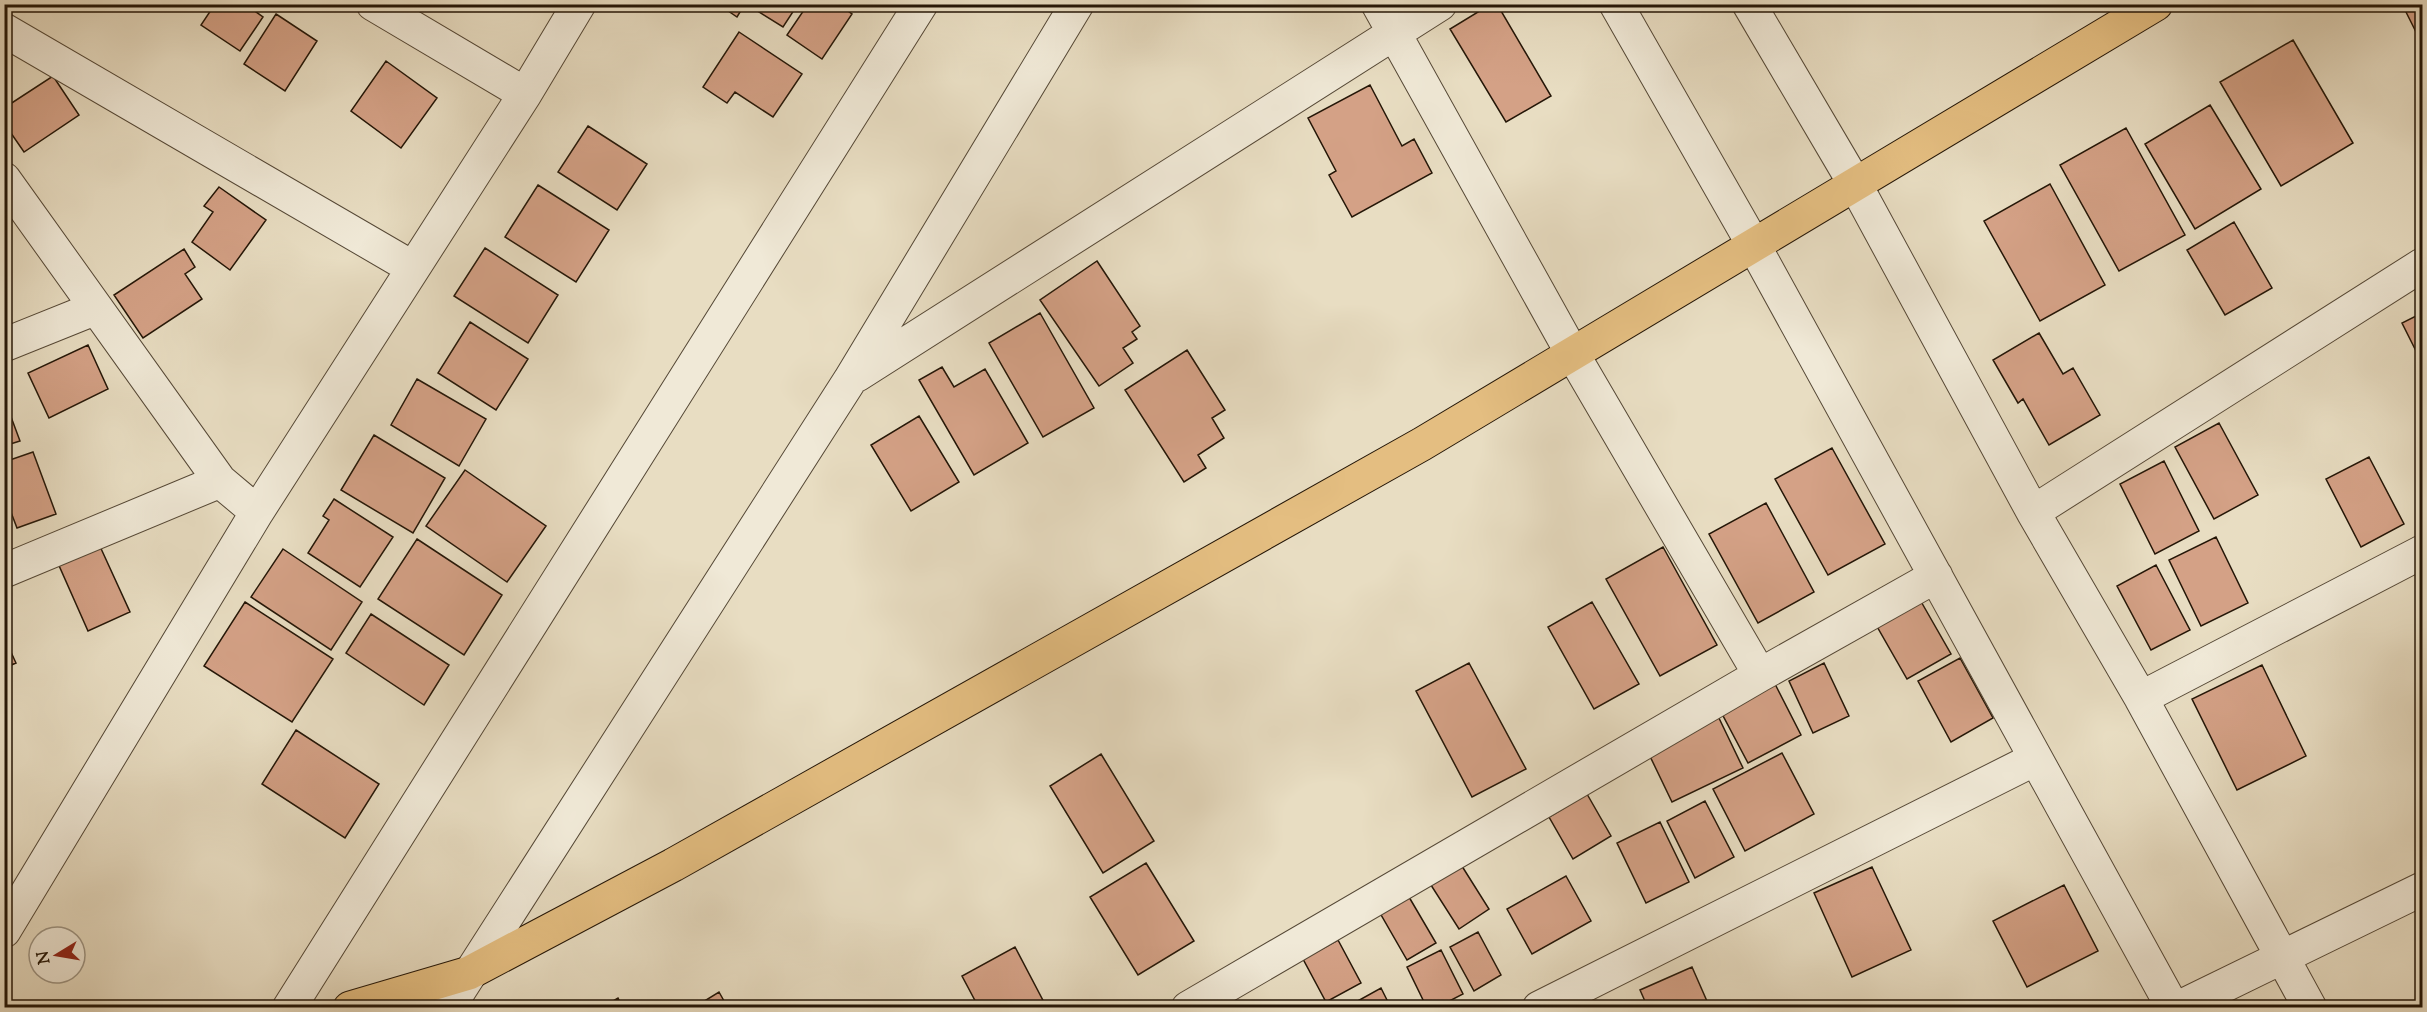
<svg xmlns="http://www.w3.org/2000/svg" width="2427" height="1012" font-family="'Sorts Mill Goudy',serif">
	<style>
		.building { fill: #d4a186; stroke: #241607; stroke-width: 1.5 }
		.lines { fill: none; stroke-linecap: round; stroke-linejoin: round }
		.minor-casing { stroke: #554836; stroke-width: 35 }
		.major-casing { stroke: #241607; stroke-width: 35 }
		.minor { stroke: #f0e9d7; stroke-width: 33 }
		.major { stroke: #e4be81; stroke-width: 33 }
	</style>
	<rect width="100%" height="100%" fill="#e8ddc2"/>
	<filter id="stains"><feTurbulence type="fractalNoise" baseFrequency=".00333" numOctaves="4"/><feColorMatrix values="0 0 0 0 .2 0 0 0 0 .09 0 0 0 0 .02 0 0 0 .5 -.17"/></filter>
	<radialGradient id="worn" r=".72"><stop offset=".6" stop-color="#630" stop-opacity="0"/><stop offset="1" stop-color="#630" stop-opacity=".3"/></radialGradient>
	<path class="building" d="M215,4H245L263,17L240,51L201,25Z
		M718,4H745L737,17Z
		M752,4H798L783,27L751,7Z
		M808,4H838L852,14L822,59L787,35Z
		M1491,4H1497L1551,96L1506,122L1450,29Z
		M2402,4H2422V44Z
		M276,14L317,41L285,91L244,64Z
		M739,32L802,74L773,117L735,92L727,103L703,87Z
		M2293,40L2353,143L2281,186L2220,82Z
		M386,61L437,98L401,148L351,111Z
		M53,76L79,115L24,152L4,123V108Z
		M1370,85L1402,146L1414,139L1432,173L1352,217L1329,175L1336,171L1308,118Z
		M2210,105L2261,189L2195,229L2145,144Z
		M588,126L647,164L617,210L558,172Z
		M2126,128L2185,235L2119,271L2060,165Z
		M2050,184L2105,285L2040,321L1984,221Z
		M538,185L609,230L576,282L505,237Z
		M219,187L266,220L230,270L192,242L213,212L204,206Z
		M2234,222L2272,288L2225,315L2187,250Z
		M485,248L558,295L528,343L454,296Z
		M184,249L195,267L185,274L202,299L143,338L114,295Z
		M1097,261L1140,326L1132,332L1137,339L1123,348L1133,363L1099,386L1040,300Z
		M1040,313L1094,408L1043,437L989,343Z
		M2422,313V363L2402,323Z
		M470,322L528,359L496,410L438,373Z
		M2039,333L2063,374L2073,368L2100,415L2049,445L2023,399L2018,403L1993,360Z
		M88,345L108,389L49,418L28,373Z
		M1187,350L1225,410L1212,418L1224,438L1198,455L1206,468L1184,482L1125,390Z
		M942,367L954,387L985,369L1028,443L974,475L919,380Z
		M417,379L486,419L459,466L391,425Z
		M4,398L20,441L4,446Z
		M919,416L959,482L911,511L871,445Z
		M2219,423L2258,495L2214,519L2175,447Z
		M374,435L445,478L413,533L341,490Z
		M1832,448L1885,544L1828,575L1775,479Z
		M33,452L56,514L17,528L4,494V462Z
		M2369,457L2404,524L2361,547L2326,479Z
		M2164,461L2199,531L2155,554L2120,484Z
		M465,470L546,526L507,582L426,526Z
		M334,499L393,537L360,587L308,553L329,520L323,516Z
		M1766,503L1814,592L1758,623L1709,534Z
		M2216,537L2248,603L2201,626L2169,560Z
		M417,539L502,595L464,655L378,599Z
		M98,542L130,612L88,631L57,561Z
		M1663,547L1717,645L1660,676L1606,579Z
		M283,549L362,602L331,650L251,597Z
		M2156,565L2190,630L2151,650L2117,586Z
		M1919,598L1951,654L1907,679L1875,623Z
		M245,602L333,659L292,722L204,666Z
		M1592,602L1639,684L1594,709L1548,627Z
		M371,614L449,665L424,705L346,653Z
		M4,637L16,663L4,668Z
		M1960,658L1993,718L1951,742L1918,681Z
		M1469,663L1526,769L1472,797L1416,691Z
		M1824,663L1849,716L1813,733L1789,681Z
		M2262,665L2306,756L2237,790L2192,699Z
		M1774,682L1801,735L1748,763L1720,710Z
		M1717,714L1743,768L1672,802L1646,748Z
		M296,730L379,784L345,838L262,784Z
		M1782,753L1814,814L1745,851L1713,789Z
		M1101,754L1154,841L1103,873L1050,786Z
		M1587,794L1611,836L1573,859L1549,817Z
		M1705,801L1734,857L1695,878L1667,821Z
		M1660,822L1689,882L1646,903L1617,843Z
		M1146,863L1194,941L1138,975L1090,897Z
		M1460,863L1489,909L1459,929L1429,882Z
		M1872,867L1911,950L1852,977L1814,893Z
		M1566,876L1591,921L1532,954L1507,909Z
		M2064,885L2098,951L2027,987L1993,921Z
		M1409,897L1436,943L1407,960L1380,913Z
		M1478,932L1501,975L1474,991L1450,947Z
		M1338,940L1361,983L1326,1002L1303,959Z
		M1015,947L1047,1008H979L962,976Z
		M1441,950L1463,994L1436,1008H1427L1407,967Z
		M1692,967L1710,1008H1648L1640,990Z
		M1381,988L1391,1008H1345Z
		M719,992L728,1008H693Z
		M618,998L623,1008H601Z"/>
	<g class="lines">
		<g class="minor-casing">
			<path id="minor" d="M373,4L525,94
				M1378,4L1572,353L1760,675
				M1616,4L1753,244L2173,1008
				M1749,4L1855,184L2033,512L2141,698L2310,1008
				M4,30L413,268
				M4,179L220,481L257,512
				M4,345L96,308
				M857,375L1440,4
				M2033,512L2422,265
				M4,571L220,481
				M2141,698L2422,552
				M4,931L257,512L525,94L579,4
				M289,1008L921,4
				M448,1008L850,380L1077,4
				M1188,1008L1760,675L1936,576
				M1539,1008L2035,759
				M2178,1008L2422,889"/>
		</g>
		<g class="major-casing">
			<path id="major" d="M350,1008L469,973L673,865L1422,444L2156,4"/>
		</g>
		<use href="#minor" class="minor"/>
		<use href="#major" class="major"/>
	</g>
	<rect width="2427" height="1012" fill="none" stroke="#e8ddc2" stroke-width="24"/>
	<rect x="6" y="6" width="2415" height="1000" fill="none" stroke="#241607" stroke-width="3"/>
	<rect x="12" y="12" width="2403" height="988" fill="none" stroke="#241607" stroke-width="1.5"/>
	<g transform="translate(57 955) rotate(259)"><circle r="28" fill="#f0e9d7" stroke="#9e9584" stroke-width="1.5"/>
	<path d="M0-4.5L10 22L0 15L-10 22Z" fill="#8f2418"/>
	<text y="-9" font-size="16" font-weight="bold" text-anchor="middle" fill="#241607">N</text>
	</g>
	<rect width="100%" height="100%" filter="url(#stains)"/>
	<rect width="100%" height="100%" fill="url(#worn)"/>
</svg>
